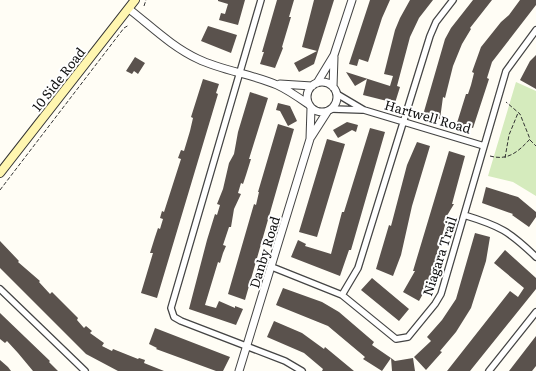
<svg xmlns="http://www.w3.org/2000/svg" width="536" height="371" font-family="Literata,serif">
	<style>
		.green { fill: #d5ebbd }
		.building { fill: #5a524d }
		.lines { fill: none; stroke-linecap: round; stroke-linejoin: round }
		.minor-casing { stroke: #444; stroke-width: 8 }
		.tertiary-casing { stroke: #444; stroke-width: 9 }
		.secondary-casing { stroke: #333; stroke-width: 10 }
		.path { stroke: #333; stroke-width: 1; stroke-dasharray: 4 2; stroke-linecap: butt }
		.minor { stroke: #fff; stroke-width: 5.5 }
		.tertiary { stroke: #fff; stroke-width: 7 }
		.secondary { stroke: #fff6b0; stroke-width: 8 }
		.labels { text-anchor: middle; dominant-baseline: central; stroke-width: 4; stroke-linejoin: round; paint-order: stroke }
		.street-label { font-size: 13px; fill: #111; stroke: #fff }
	</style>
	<rect width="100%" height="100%" fill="#fffdf5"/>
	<path class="green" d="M516,82L536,91V196L513,182L488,176Z"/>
	<path class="building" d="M218,0H245L238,25L219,20L221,13L225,14L228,4L218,1Z
		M277,0H294L289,17H291L282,47L283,48L275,68L260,64L264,52H262Z
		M314,0H334L314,64L299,72L294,63L317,51L302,47Z
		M370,0H390L382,18L368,62L359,59L357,66L349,64Z
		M410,0H433L419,18L410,37L397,86L400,87L395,103L363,95L367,79L355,86L346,72L390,86L393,76L384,74L395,30L400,18Z
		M473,0H492L470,28L471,29L462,44L453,66L445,98L443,97L440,119L423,115L445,39L451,28Z
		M520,0H536V5L492,62L487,78L489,79L473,128L457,123L466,94H468L471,85L474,73L472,72L481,47L501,22L509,15Z
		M208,26L237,35L231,53L201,41Z
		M536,55V89L520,80L530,61Z
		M135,57L145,63L138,74L134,71L132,74L126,71Z
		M203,79L219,84L216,93L218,94L157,298L141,293L153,253H150L155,237L158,228L160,229L163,219L160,218L162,211L164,212L181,159L178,158L181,150L184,151L190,131L193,118L191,117Z
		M250,92L268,98L249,159H251L246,175L243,184L241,183L238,193L241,194L234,209L231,227H229L223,245L226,246L223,253L220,263L218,262L205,305L216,308L219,301L235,308V306L243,309L236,325L189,309L207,240L215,214L217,215L220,205L217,204L223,189L229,163L234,154L238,132Z
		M278,103L290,106L297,121L288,126L280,111L276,110Z
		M347,122L358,125L356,132L352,130L338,138L333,130Z
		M278,124L294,129L245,300L228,294L254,204L256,205L259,192H258Z
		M370,128L385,132L351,250H349L340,276L291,257L298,240L306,244L305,246L331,254L342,212H344Z
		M327,139L345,144L317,237L299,232Z
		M417,142L430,146L412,206L401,255L393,276L376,269L389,225L391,226L407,165Z
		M449,151L465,156L452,204H454L448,214L430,281L419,301L403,292L415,271H413Z
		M486,187L518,197L536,212V217L529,227L512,215L513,214L482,203Z
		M475,233L490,237L486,261L471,308L456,332L440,351L442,352L426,370L414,357L431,341L427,337L442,320L456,299Z
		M0,241L19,261L18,262L40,281L39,282L50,294L52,292L78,318L77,320L84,328L86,326L92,331L90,333L104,343L102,346L112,351L113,349L138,359L139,358L145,360L144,363L164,371H118L86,354L0,268Z
		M505,250L536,278V289L470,371H447L510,291L518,297L524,288L494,263Z
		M372,278L409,309L399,321L361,290Z
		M283,288L322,302L339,312L374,342L372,345L391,358L382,371L363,359L365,357L328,326L276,305Z
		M0,313L50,361L49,362L58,371H33L18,353L7,341L5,343L0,339Z
		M274,321L302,333L324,349L325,347L354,371H322L323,369L304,353L267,337Z
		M155,328L230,357L223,371H216L156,349L157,348L149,344Z
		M536,336V366L532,371H509Z
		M391,358L395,361L413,358L415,371H392Z
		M0,360L8,367L11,371H0Z"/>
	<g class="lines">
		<g class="minor-casing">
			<path id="minor" d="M261,0L171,308L174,317L181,321L285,361L302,371
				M337,94L364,110L484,146
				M332,109L362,110
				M464,215C500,226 509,231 536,257
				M272,267L342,295L396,339L408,337L435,304L441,294L506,71L536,30
				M0,289L85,371
				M342,295L358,268L430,36L436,22L453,0
				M489,371L536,312"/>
		</g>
		<g class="tertiary-casing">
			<path id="tertiary" d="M129,9C151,26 172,47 198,59C223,71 252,74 277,85C288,90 298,97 308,104
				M307 97a15 15 0 1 1 30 0a15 15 0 1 1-30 0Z
				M317,83L334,55L352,0
				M280,84L312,86
				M333,87L334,57
				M311,137L327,112
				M239,371L310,139L311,108"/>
		</g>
		<g class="secondary-casing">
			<path id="secondary" d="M0,173L135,0"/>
		</g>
		<path class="path" d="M144,6L146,0
			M530,140L536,146
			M490,156C508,161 518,152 530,139L520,114L506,102
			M505,158L509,135L518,113
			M0,190L124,28L129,25"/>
		<use href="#minor" class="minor"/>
		<use href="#tertiary" class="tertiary"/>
		<use href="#secondary" class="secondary"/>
	</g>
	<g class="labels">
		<g class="street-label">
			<text transform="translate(58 79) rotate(-52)">10 Side Road</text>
			<text transform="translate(428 116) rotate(16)">Hartwell Road</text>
			<text transform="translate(264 252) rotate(-73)">Danby Road</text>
			<text transform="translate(439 256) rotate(-72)">Niagara Trail</text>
		</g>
	</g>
</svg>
